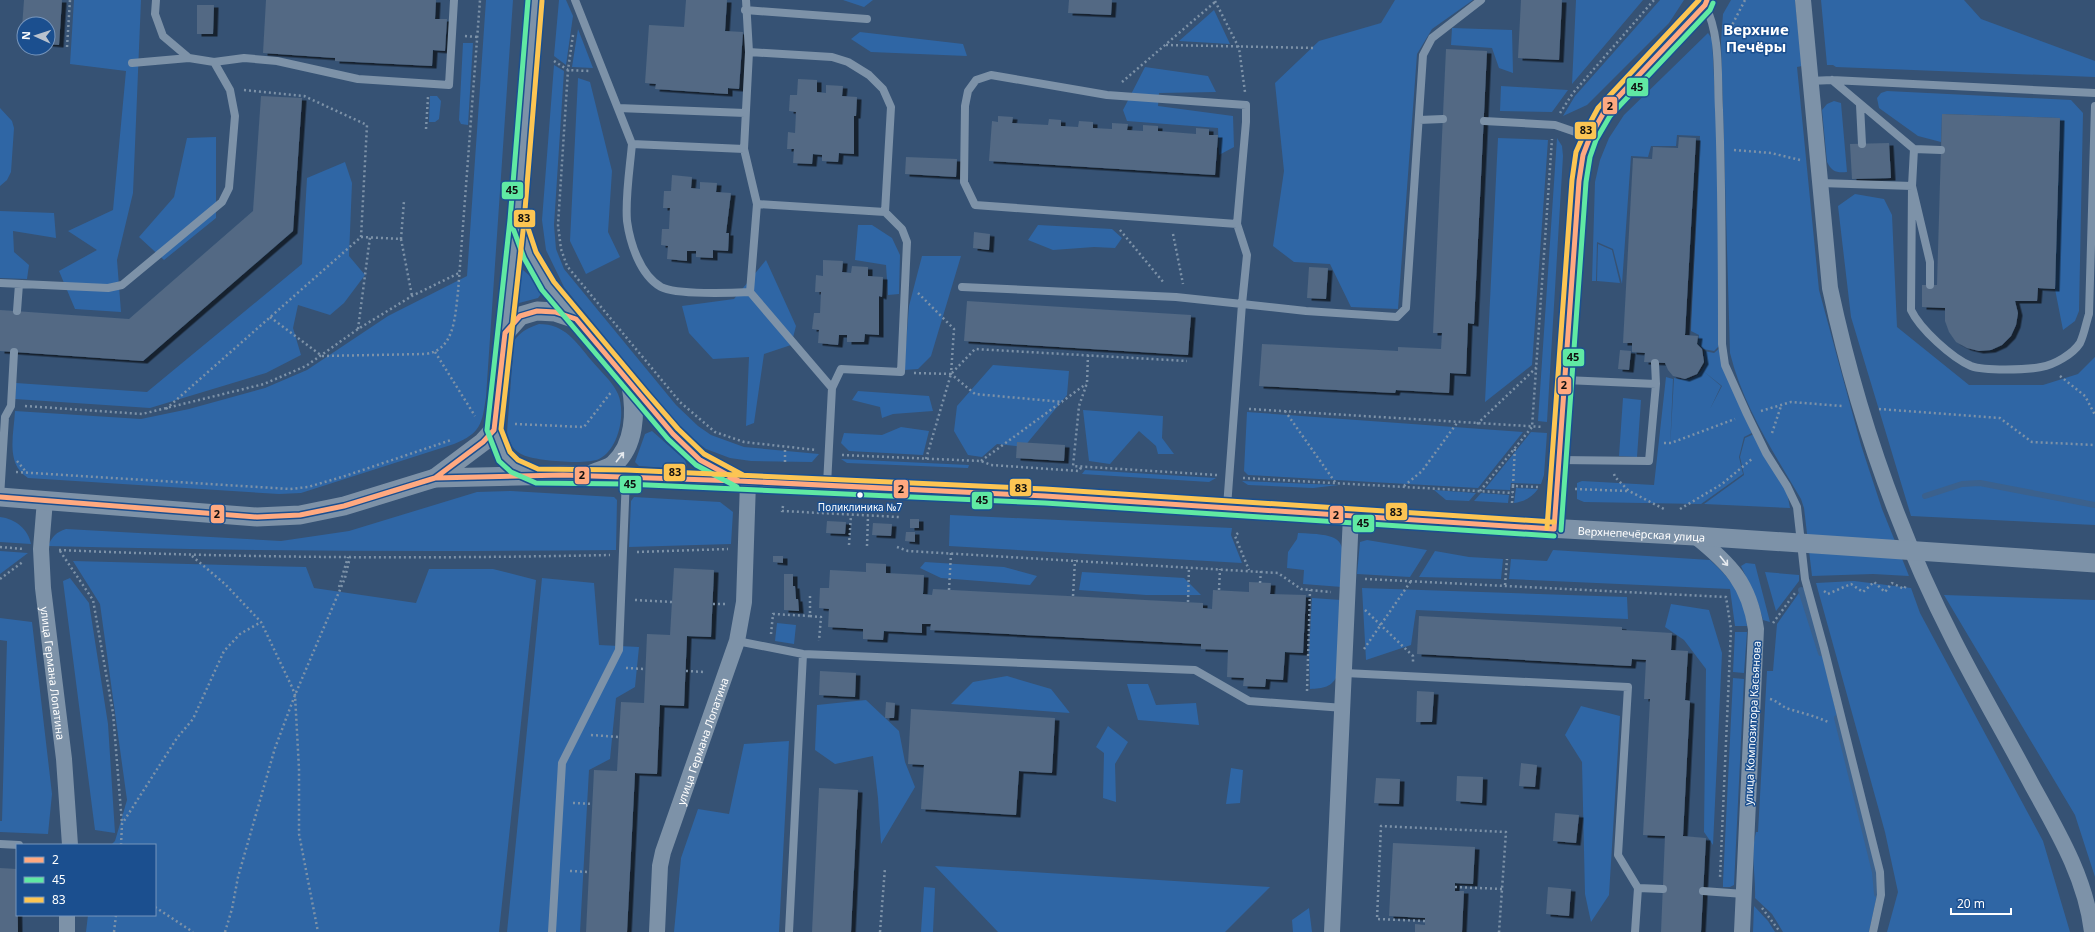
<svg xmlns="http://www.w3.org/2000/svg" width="2095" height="932" font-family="'Noto Sans',sans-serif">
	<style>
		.green { fill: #2f66a5 }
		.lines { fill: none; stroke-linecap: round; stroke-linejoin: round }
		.stream { stroke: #3b618d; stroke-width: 6 }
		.building { fill: #526984; filter: url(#shadow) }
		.path { stroke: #7d92a8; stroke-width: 2.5; stroke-dasharray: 2 3; stroke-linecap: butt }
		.service { stroke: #7d92a8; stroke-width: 8 }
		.minor { stroke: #7d92a8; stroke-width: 16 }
		.tertiary { stroke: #7d92a8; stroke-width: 19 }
		.bus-1-casing { stroke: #1b4f8f; stroke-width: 8 }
		.bus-2-casing { stroke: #1b4f8f; stroke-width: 8 }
		.bus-3-casing { stroke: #1b4f8f; stroke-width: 8 }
		.bus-1 { stroke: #ffa980; stroke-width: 5 }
		.bus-2 { stroke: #60e9a3; stroke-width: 5 }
		.bus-3 { stroke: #fcc553; stroke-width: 5 }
		.oneway { stroke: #e5e9ee }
		.bus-dot { fill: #fff; stroke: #1b4f8f; stroke-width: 1.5 }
		.labels { text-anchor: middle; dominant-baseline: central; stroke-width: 3; stroke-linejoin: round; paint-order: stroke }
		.bus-label { font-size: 10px; fill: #fff; stroke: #1b4f8f }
		.street-label { font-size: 11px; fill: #fff; stroke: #1b4f8f }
		.district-label { font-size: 15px; font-weight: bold; fill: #fff; stroke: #1b4f8f }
		.line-badge { stroke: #1b4f8f; stroke-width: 1.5 }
		.pale-badge-label { font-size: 11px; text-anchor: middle; font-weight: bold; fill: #111 }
	</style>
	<defs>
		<filter id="shadow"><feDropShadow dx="4.5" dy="2.5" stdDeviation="0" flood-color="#0009"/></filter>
	</defs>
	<rect width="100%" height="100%" fill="#365274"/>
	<path class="green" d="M74,0H141L133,193L117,260L121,312L75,309L59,271L97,250L68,231L113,210L126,71L70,64Z
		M486,0H513L486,397C482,424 481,433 454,444L301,493L279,494L28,478C5,464 14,434 15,411L141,419L189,409L265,388L307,370L388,316L467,276Z
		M559,0H566L573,16L566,65L554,56Z
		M843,0H873L864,7Z
		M1395,0H1473L1432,29L1417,54L1398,309L1351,307L1330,264L1294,262L1273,246L1284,171L1275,83L1319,41L1381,23Z
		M1576,0H1643L1572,84Z
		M1660,0H1684L1669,23L1587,105L1563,116L1575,96Z
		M1731,0H1795L1802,66L1797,67L1819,290L1861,445L1882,509L1909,576L1873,574L1812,576L1804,508L1801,499C1774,453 1743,406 1730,353L1721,41L1723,14Z
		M1821,0H1964L1981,19L2095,61V77L1836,67L1833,65H1827Z
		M1214,10L1230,44L1179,41Z
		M1452,28L1512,30L1513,73L1499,68L1492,48L1451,45Z
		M578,29L593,68L572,67Z
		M860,32L963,44L967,56L871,52L851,39Z
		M1708,33L1712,39L1718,155L1720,345L1714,351L1703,349L1698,344L1699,335L1691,331L1700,136L1677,135L1676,146H1651L1648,157L1631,156L1622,284L1613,249L1597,242L1596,281H1592L1595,182L1600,160L1609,138L1624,115Z
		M463,43H473L468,125L461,124L459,120Z
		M554,65L564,71L554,225L556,249L564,269L676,405L698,426L711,435L744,447L819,454L812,462L751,461L730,458L706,449L680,429L564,287L546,250L542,220Z
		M1145,67L1208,76L1216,92L1159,93L1158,106L1233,116L1234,147L1219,155L1218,128L1127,121L1123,110Z
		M578,78L590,82L612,171L608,232L620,257L586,274L570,241Z
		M1501,86L1568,90L1552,112L1500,111Z
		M1887,91L2071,100L2083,113L2079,311L2075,321L2063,330L2055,289L2060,118L1942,114L1941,142L1918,136L1879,108L1877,98L1881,93Z
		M430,96H437L441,101L439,119L435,122H429Z
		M1834,101L1841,103L1847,172C1837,173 1832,172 1827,162L1822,110L1827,104Z
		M0,108L12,121L14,128L11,172L7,180L0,186Z
		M216,137V218L164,260L139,237L174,197L187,138Z
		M1498,138L1548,140L1532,365L1485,402Z
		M1557,138L1562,146L1563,156L1547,422L1538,421Z
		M345,162L352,183L349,256L365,275L344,303L330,315L298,305L293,328L301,355L266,373L150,408L15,399L16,383L147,392L302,264L307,178Z
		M1855,194L1884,199L1892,215L1897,327L1969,385H2043L2078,374L2095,357V525L1911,516L1851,317L1838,206Z
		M0,211L54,213L56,238L13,231L14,252L29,265L27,279L0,278Z
		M858,225H872L892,238L900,255L899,294L888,295L886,265L855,260Z
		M1038,225L1112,229L1122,238L1115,248L1094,247L1053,250L1028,240Z
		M1598,244L1612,250L1620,283L1597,281Z
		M922,256H961L931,356L918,369L904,370L909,306Z
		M766,260L796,326L791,345L764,354L754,423L746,426L749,357L713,359L689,333L682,306L734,299Z
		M523,270L530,276L541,294L538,298L519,303L517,301L519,271Z
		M539,324C565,324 576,342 591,360C599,370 613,382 618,394C626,413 619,449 599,459C587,465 533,461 521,454C512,449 509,442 507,432L514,341C521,331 528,328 539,324Z
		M1721,347L1724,367L1752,433L1744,437L1739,457L1743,474L1701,504L1584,502L1577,499V483L1582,481L1654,485L1666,377L1673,379L1670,449L1674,378C1686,381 1694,380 1702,370L1721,386L1710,409V416V409L1722,386L1702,370L1705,364L1704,351L1714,353Z
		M993,365L1069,371L1067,395L1024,447L997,444L982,457L968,455L954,431L957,406Z
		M858,391L929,396L933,411L893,414L882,418L880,407L852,400Z
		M1623,398L1641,400L1637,457L1619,456Z
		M1083,410L1163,416L1162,438L1174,454H1158L1156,446L1139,431L1110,464L1089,461Z
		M1247,412L1523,432L1478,488L1248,475L1244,471Z
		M901,427L929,431L923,455L849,451L841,443L844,433L882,435Z
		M652,431L685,460L687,466L682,469L639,466L635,462L645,434Z
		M1531,432L1547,433L1544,475L1541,484L1511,483L1510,490L1485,489Z
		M1754,434L1786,487L1790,508L1704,504L1744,475L1740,457L1745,438Z
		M841,459L969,465L968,468L847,463Z
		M1085,470L1216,478L1209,482L1082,474Z
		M1242,481L1339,485L1313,488L1248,485Z
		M1516,488L1538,489C1531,498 1525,501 1514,503Z
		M1434,490L1476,493L1469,501L1446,500Z
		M511,491L614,497L617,500L616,550C427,552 237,551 48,546C52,537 56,532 66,529L281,541L349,531L477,492Z
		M1481,493L1509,495L1508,503L1474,501Z
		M634,497L720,502L733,512L731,544L629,547L631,501Z
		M950,515L1232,528L1231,535L1242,563L949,546Z
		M0,517C16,519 28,529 31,544L0,542Z
		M1298,533C1349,535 1344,539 1342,587L1303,584L1304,570L1287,568L1288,552L1297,539Z
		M1367,540L1427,550L1410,577L1357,574L1360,542Z
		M1553,550L1710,560C1730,578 1746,597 1747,626H1735L1730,589L1509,579L1511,559L1547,561Z
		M0,551L28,553L0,574Z
		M1435,551L1469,557L1503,559L1501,579L1419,577Z
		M73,561L306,567L314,588L416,603L429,569H493L536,580L499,932H86L88,915H155V845H111L115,841L127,800L100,604Z
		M925,562L1004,567L1037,576L1030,585L941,578L920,568Z
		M1746,563L1755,564L1770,622L1763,620L1758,603L1741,566Z
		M1082,572L1184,578L1201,595H1146L1079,590Z
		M1765,572L1799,575V581L1776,611Z
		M70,578L89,603L108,724L115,833L95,830L63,581Z
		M542,578L594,583L599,645L639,647L635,687L616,698L610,759L589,770L580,932H507Z
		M1854,581L1911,588L1920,613L2043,841L2070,932H1887L1898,892L1885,832L1816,583Z
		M1362,588L1627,597L1628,619L1416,610L1411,645L1366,660Z
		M1801,590L1821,650L1875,872L1877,895L1869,932H1783L1772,914L1755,898C1756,876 1750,854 1756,832H1758L1767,671H1773L1777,624Z
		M1944,595L2095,600V877L2075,815Z
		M1312,598L1341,600L1338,674C1332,688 1323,688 1310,689L1309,653Z
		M1671,604L1709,610L1722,653L1713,845L1704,832L1706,669L1684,640L1665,627Z
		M0,618L32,622L52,794L48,834L0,832V821H2L7,641L0,640Z
		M777,623L796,625L794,644L775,641Z
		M1735,632H1747L1744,673L1733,672Z
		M1007,676L1051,689L1070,713L951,704L973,682Z
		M1733,678L1744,679L1734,885L1730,887H1723V882Z
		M1127,684H1148L1156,705L1196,703L1199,725L1138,720Z
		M866,700L899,731L905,762L915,787L881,844L878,798L873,756L835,764L815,750L817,705Z
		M1581,706L1620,716L1609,895L1591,922L1585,894L1582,762L1565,735Z
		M1108,726L1128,742L1115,764L1116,802L1103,798L1104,753L1096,747Z
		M789,741L779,932H674L681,858L698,809L729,814L744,744Z
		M1231,768L1243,770L1240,803L1226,804Z
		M935,866L1270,887L1225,932H998Z
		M924,887L935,888L933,932H921Z
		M1754,906L1768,921L1775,932H1753Z
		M1309,908L1312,932H1293L1292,920Z"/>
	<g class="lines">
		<path class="stream" d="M1925,496L1962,484L1980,483L2095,505
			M1801,590L1821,653
			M1837,718L1875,872L1877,894"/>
	</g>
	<path class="building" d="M24,0H62L59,45L48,44V24H24V42H21Z
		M266,0H436L435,19H447L445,51L433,50L432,66L335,61V58L263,53Z
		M686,0H727L725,31L743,32L739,89L728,88V94L655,89L656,84L645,83L649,25L684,27Z
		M1069,0H1112L1111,15L1068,13Z
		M1521,0H1562L1559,60L1518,58Z
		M197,5H214L213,34H197Z
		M1446,49L1487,51L1474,324L1468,323L1466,374L1450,373L1449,393L1396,390L1395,393L1259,386L1262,344L1398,351V347L1441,349L1442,333H1433Z
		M798,79L817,80V92L826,93V85L843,86L842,96L857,97L856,116H854V154L839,153L838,162L822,161V155L813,154L812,164L793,163L794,149H787L788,132L795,133L796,112L789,111L790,95H797Z
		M261,96L302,98L293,231L143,361L0,351V310L129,319L253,211Z
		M1942,114L2060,118L2055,289L2038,288L2037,301H2015L2018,313L2016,325L2011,336L2002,345L1991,350L1979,351L1967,348L1956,342L1949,332L1945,321V308L1922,307V285H1937Z
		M998,116L1013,117L1012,123L1048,125L1049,119L1061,120V126L1078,127L1079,121L1093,122V128L1112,129V123L1128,124L1127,130L1143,131V125L1158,126V131L1196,134V128L1209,129V135H1218L1215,175L989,161L992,121L998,122Z
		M1679,137L1696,138L1685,335L1698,336L1697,344L1702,349L1704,362L1697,374L1685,379L1673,376L1668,370L1665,363L1644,362L1645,353L1632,352V343H1623L1633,158L1652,159L1653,147L1678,148Z
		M1889,143L1891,178L1852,179L1850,144Z
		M906,157L957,159L956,177L905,174Z
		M672,175L692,177L691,188L700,189V182L717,183L716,192L731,193L726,233H729L728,251L713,250V258L696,257V251H687V261L667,259L668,246L661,245L662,229H669L670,208H663L664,191H671Z
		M974,232L990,234L989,250L973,248Z
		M823,260L843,261L842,272L851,273L852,266L868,267V276L883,277L882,297L879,296V335L865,334L864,342H847V335H839L838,345L818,343L819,330L812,329L814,313H820L821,292H815L816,275L823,276Z
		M1309,267L1328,268L1326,299L1307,298Z
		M967,301L1191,315L1188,355L964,341Z
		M1620,350L1631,351L1629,370L1618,369Z
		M1017,442L1065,445L1064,461L1016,458Z
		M910,519H919V528H910Z
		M827,521L846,522L845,534L826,533Z
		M873,523L892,524L891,536L872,535Z
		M906,532H915V542L905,541Z
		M773,556H783V563L773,562Z
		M866,563L886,564V573L924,575L923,594L932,595L933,589L1203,603V608L1212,609L1213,590L1249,592V582L1271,583L1270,594L1306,595L1303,653L1285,652L1283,680L1266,679L1265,687L1243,686L1244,678L1227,677L1228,650L1201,649V644L930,630L931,624H922V633L884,631L883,640L863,639V629L828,627L829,609L819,608L820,588H829L830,570L866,572Z
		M674,568L714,570L711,637L687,636L684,706L660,705L657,774L635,773L627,932H586L594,770L617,771L621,702L644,703L647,634L670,635Z
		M784,574H793V586H795L796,599H798L799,611L784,610Z
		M1419,616L1622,627V630L1672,633L1671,650L1688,651L1685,700L1690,701L1683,836L1706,838L1701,932H1661L1665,836L1643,835L1650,699H1644L1646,660L1632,659L1631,666L1417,654Z
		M820,671L856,673L855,697L819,695Z
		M1417,691L1434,692L1432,722H1416Z
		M886,702L895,703L894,718H885Z
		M911,709L1055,718L1052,773L1019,771L1016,815L921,809L924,765L908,764Z
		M1521,763L1537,765L1535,787L1519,786Z
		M1457,776L1483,777L1482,803L1456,801Z
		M1376,778L1400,779L1399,804L1374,803Z
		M819,788L858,790L851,932H812Z
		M1555,813L1579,815L1576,843L1553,841Z
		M1393,843L1475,847L1473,884L1455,883V891H1464L1462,932H1415V924L1425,925V918L1389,916Z
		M0,868L17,869L18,932H0Z
		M1548,887L1571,889L1569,916L1546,914Z"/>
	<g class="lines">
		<path class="path" d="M1215,1L1239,48L1245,92
			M1728,33L1745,0
			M573,35L568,70L558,225L561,249L567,266L680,402L715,432L744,442L816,450
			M465,36L478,37
			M1166,45L1315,48
			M67,47L70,0
			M554,61L568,70L589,71
			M1122,82L1215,2
			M244,90L304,96L367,125L361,237
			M1560,113L1573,93L1654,0
			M426,129L428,97
			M1734,150L1771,153L1800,160
			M1120,230L1164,283
			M1173,234L1183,284
			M401,239L412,296
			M918,293L954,329L951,374L975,394L1063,402
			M270,317L322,356L425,354C455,351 455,315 458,292L480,0
			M358,329L370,237
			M435,352L475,416
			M1088,355L1087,383L1079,406L1073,466L1217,475
			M914,373L951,374
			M2060,376L2085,396L2095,415
			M25,406L142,414L264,384L306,366L358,329L412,296L459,273
			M166,409L361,237L401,239L404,201
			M1249,409L1543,427
			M1879,409L2000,418L2032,442L2095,445
			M1285,411L1335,482
			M1761,411L1791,402L1842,406
			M515,424L584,427L612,391
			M1477,424L1537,367
			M1772,433L1781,406
			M1664,443H1671L1735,419
			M842,455L981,461L991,465L1079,471L1082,466
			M926,459L951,374L975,349L1187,361
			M17,461L27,473
			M981,461L1086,384
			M785,462V447
			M16,472L290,489L308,487L345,476L451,440
			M1614,474L1615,477L1629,491L1664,509
			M1243,478L1513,493
			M1404,486L1422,471L1457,423
			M1513,486L1515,446
			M1575,489L1628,491
			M1480,491L1532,427L1552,139
			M1512,503L1513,486L1539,487
			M783,506L782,511L899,517
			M1680,509L1722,484L1753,458
			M1238,533L1235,536L1249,570
			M849,545L851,515
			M867,546L868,516
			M0,547L24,549
			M897,547L908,551L1278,573L1301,589L1331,592
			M59,550C243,558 426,559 610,555
			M60,551L93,600L113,713L122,824
			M637,552L728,549
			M192,556L225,584L261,622L292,687L295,695L299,769V834L318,932
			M0,579L24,561
			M1365,579L1726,597L1731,629L1720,878
			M1260,583L1261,571
			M1505,585L1507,559
			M339,587L348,557
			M949,590L951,553
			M1219,590L1220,569
			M1824,591L1828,594L1851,584L1863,592L1874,582L1885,592L1892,583L1904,589L1907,584
			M810,596V616L821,617L819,641
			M1073,596L1075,560
			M635,600L672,602
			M1188,602L1189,567
			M713,604H726
			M1365,610L1413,656V663
			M1773,623L1795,593
			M771,634L773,614L810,616
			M1364,649L1411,581
			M626,668L645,669
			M686,671L705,672
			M1307,691L1310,590
			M1770,699C1778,701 1782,707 1789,709C1802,713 1815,716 1828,722
			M591,735L619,737
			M573,803L593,804
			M121,845L122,824L177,738L193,719L224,651L240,634L261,622
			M570,871L589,872
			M1455,887L1502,889
			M155,907L193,932
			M1762,908L1780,932
			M1425,921L1377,919L1381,826L1506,832L1499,932
			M114,932L116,915
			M225,932L232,909L238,877L275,748L295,695L345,578L350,557
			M880,932L885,868"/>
		<path class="service" d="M575,0L632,144L744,149L757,204L750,292L832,388L827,485
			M1705,5C1721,36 1717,75 1719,110C1722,188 1722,266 1722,344L1725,365L1747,414L1766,453L1787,486L1797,507L1805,579L1824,648L1880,872L1881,895L1873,932
			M745,10L867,19
			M749,52L832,57L848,62L869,75L883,89L891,107L885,212
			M214,62L244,58L277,61L358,79L449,85L454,0
			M132,63L189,58
			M1832,80L1914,149L1912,186L1930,262V285
			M1810,81L1832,80L2095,93
			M1860,105L1862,144
			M618,108L745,113
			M1419,120L1443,119
			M1484,121L1555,125L1590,137
			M632,144C630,167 625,198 627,221C630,243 640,275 661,287C676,295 731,293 750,292
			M744,149L749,52L746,0
			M1914,149L1941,150
			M1820,183L1912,186L1911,310C1920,329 1952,358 1971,366C1984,371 2027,370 2041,367C2054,365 2073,354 2080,343C2084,335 2086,323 2089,314L2095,106
			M757,204L885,212L902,229L907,242L901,372L841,369L832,388
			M0,283L108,288L122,285L222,202L229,188L235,116L230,90L214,62L189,58L163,36L155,14L156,0
			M962,287L1176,297L1242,304L1247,255L1237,224L975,205L964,182L965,106L968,91L976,80L991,75L1107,95L1246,105V122L1237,224
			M17,311L19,284
			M1565,380L1656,384
			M1559,460L1649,461L1656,384L1655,363
			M0,497L5,417L11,406L14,352
			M1227,507L1242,304L1306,311L1397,317L1406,308L1423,55L1432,38L1481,0
			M737,641L803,654L1195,670L1249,701L1344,708
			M1345,673L1628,687L1618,855L1638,888L1635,932
			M0,844L19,845
			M1638,888L1663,889
			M1703,891L1744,894
			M552,932L562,763L619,650L626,477
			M789,932L803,654"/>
		<g class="minor">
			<path d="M1803,0L1830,288C1856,410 1897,530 1954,641C1979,690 2007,738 2033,787C2058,832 2086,879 2092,932"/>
			<path d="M517,222L530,255L548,286L576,319"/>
			<path d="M505,333L517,221L535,0"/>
			<path id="s1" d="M45,500L41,549L43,588L64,759L70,845"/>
			<path d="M1554,529L1579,181L1583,155L1590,137L1604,112L1705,5L1707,0"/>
			<path d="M1695,536C1730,564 1749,583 1756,629L1742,932"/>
			<path d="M67,932V915"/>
			<path id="s2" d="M657,932L660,866L663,852L737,641L744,602L748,482"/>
			<path d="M1332,932L1351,515"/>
		</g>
		<g class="tertiary">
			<path d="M592,474C598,471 609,469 614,464C635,445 636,412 631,386"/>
			<path d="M534,475L514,466L504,456L494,430L505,333L520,316L537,311L555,312L576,319L673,434L700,460L736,480"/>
			<path d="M435,478L483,442L494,430"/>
			<path id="s3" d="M0,497L257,517L300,515L344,506L435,478L563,475L626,477L1045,496L1509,526L1695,536L2095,563"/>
		</g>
		<g class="bus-1-casing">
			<path id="bus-1" d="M426,481L435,478L563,475L738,481
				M0,497L257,517L300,515L344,506L435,478L483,442L494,430L505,333L520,316L537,311L555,312L576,319L673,434L700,460L739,481L1045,496L1554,529
				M1554,529L1579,181L1583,155L1590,137L1604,112L1705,5L1707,0"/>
		</g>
		<g class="bus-2-casing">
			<path id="bus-2" d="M528,0L510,220L487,430L499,461L511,472L536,483L626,484L1045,503L1554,536
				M510,220L524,258L542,290L636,401L668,439L696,465L737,487
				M1561,530L1586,182L1590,157L1596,140L1610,116L1710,10L1713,3"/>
		</g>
		<g class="bus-3-casing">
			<path id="bus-3" d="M542,1L524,222L501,429L510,452L518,460L538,469L626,470L1045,489L1554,522
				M524,216L536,252L554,282L646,392L678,429L704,454L743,475
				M1547,528L1572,180L1576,152L1584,134L1598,108L1699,0"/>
		</g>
		<use href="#bus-1" class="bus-1"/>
		<use href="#bus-2" class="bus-2"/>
		<use href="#bus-3" class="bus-3"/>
	</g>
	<defs><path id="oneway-shaft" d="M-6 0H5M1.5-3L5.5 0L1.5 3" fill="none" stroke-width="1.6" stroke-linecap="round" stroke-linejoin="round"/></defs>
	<g class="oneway">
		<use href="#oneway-shaft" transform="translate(620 457) rotate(-52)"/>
		<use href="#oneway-shaft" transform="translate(1724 561) rotate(51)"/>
	</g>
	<circle class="bus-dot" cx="860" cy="495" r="3.5"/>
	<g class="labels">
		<g class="bus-label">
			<text x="860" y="507">Поликлиника №7</text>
		</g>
		<g class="street-label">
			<text stroke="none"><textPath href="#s3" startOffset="1649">Верхнепечёрская улица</textPath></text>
			<text stroke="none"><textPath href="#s1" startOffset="174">улица Германа Лопатина</textPath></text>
			<text transform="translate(1752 723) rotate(-87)">улица Композитора Касьянова</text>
			<text stroke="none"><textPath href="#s2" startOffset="198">улица Германа Лопатина</textPath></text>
		</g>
		<g class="district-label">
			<text x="1756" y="29">Верхние<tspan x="1756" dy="17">Печёры</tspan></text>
		</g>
	</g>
	<g class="line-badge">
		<rect x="1626" y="77" width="23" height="20" rx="4" fill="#60e9a3"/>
		<rect x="1602" y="96" width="16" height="19" rx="4" fill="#ffa980"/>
		<rect x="1574" y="121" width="23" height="19" rx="4" fill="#fcc553"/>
		<rect x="501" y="181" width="23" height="19" rx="4" fill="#60e9a3"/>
		<rect x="513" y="209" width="23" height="19" rx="4" fill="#fcc553"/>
		<rect x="1562" y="348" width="23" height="19" rx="4" fill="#60e9a3"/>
		<rect x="1557" y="376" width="15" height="19" rx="4" fill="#ffa980"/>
		<rect x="663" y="463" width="23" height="19" rx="4" fill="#fcc553"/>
		<rect x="574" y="466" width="16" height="19" rx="4" fill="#ffa980"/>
		<rect x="619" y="475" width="23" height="19" rx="4" fill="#60e9a3"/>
		<rect x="1009" y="478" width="23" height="19" rx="4" fill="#fcc553"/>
		<rect x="893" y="479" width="16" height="20" rx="4" fill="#ffa980"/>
		<rect x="971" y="491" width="22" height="19" rx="4" fill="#60e9a3"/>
		<rect x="1385" y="502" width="23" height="19" rx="4" fill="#fcc553"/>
		<rect x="210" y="504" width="15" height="20" rx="4" fill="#ffa980"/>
		<rect x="1329" y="505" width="15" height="19" rx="4" fill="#ffa980"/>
		<rect x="1352" y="514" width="23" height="19" rx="4" fill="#60e9a3"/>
	</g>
	<g class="pale-badge-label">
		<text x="1637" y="91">45</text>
		<text x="1610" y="110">2</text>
		<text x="1586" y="134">83</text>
		<text x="512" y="194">45</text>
		<text x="524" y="222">83</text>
		<text x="1573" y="361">45</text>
		<text x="1564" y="389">2</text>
		<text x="675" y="476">83</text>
		<text x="582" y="479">2</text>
		<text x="630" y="488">45</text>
		<text x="1021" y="492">83</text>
		<text x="901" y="493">2</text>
		<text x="982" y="504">45</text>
		<text x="1396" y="516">83</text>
		<text x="217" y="518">2</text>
		<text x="1336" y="519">2</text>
		<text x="1363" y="527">45</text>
	</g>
	<rect x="16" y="844" width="140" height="72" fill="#1b4f8f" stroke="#7695bc"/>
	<rect x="24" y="857" width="20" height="6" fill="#ffa980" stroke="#7695bc"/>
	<text x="52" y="864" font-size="12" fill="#ffffff">2</text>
	<rect x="24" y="877" width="20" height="6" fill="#60e9a3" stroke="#7695bc"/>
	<text x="52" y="884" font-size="12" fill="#ffffff">45</text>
	<rect x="24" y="897" width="20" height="6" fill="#fcc553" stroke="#7695bc"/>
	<text x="52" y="904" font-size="12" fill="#ffffff">83</text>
	<g transform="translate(36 36) rotate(273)"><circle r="19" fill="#1b4f8f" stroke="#7695bc"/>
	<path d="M0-3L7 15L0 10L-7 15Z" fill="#b9c2ce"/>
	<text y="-6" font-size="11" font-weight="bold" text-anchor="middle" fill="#ffffff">N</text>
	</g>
	<path d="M1951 908v6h60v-6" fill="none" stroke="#ffffff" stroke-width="2"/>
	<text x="1957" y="908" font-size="12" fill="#ffffff" stroke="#1b4f8f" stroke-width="3" paint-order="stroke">20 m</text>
</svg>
